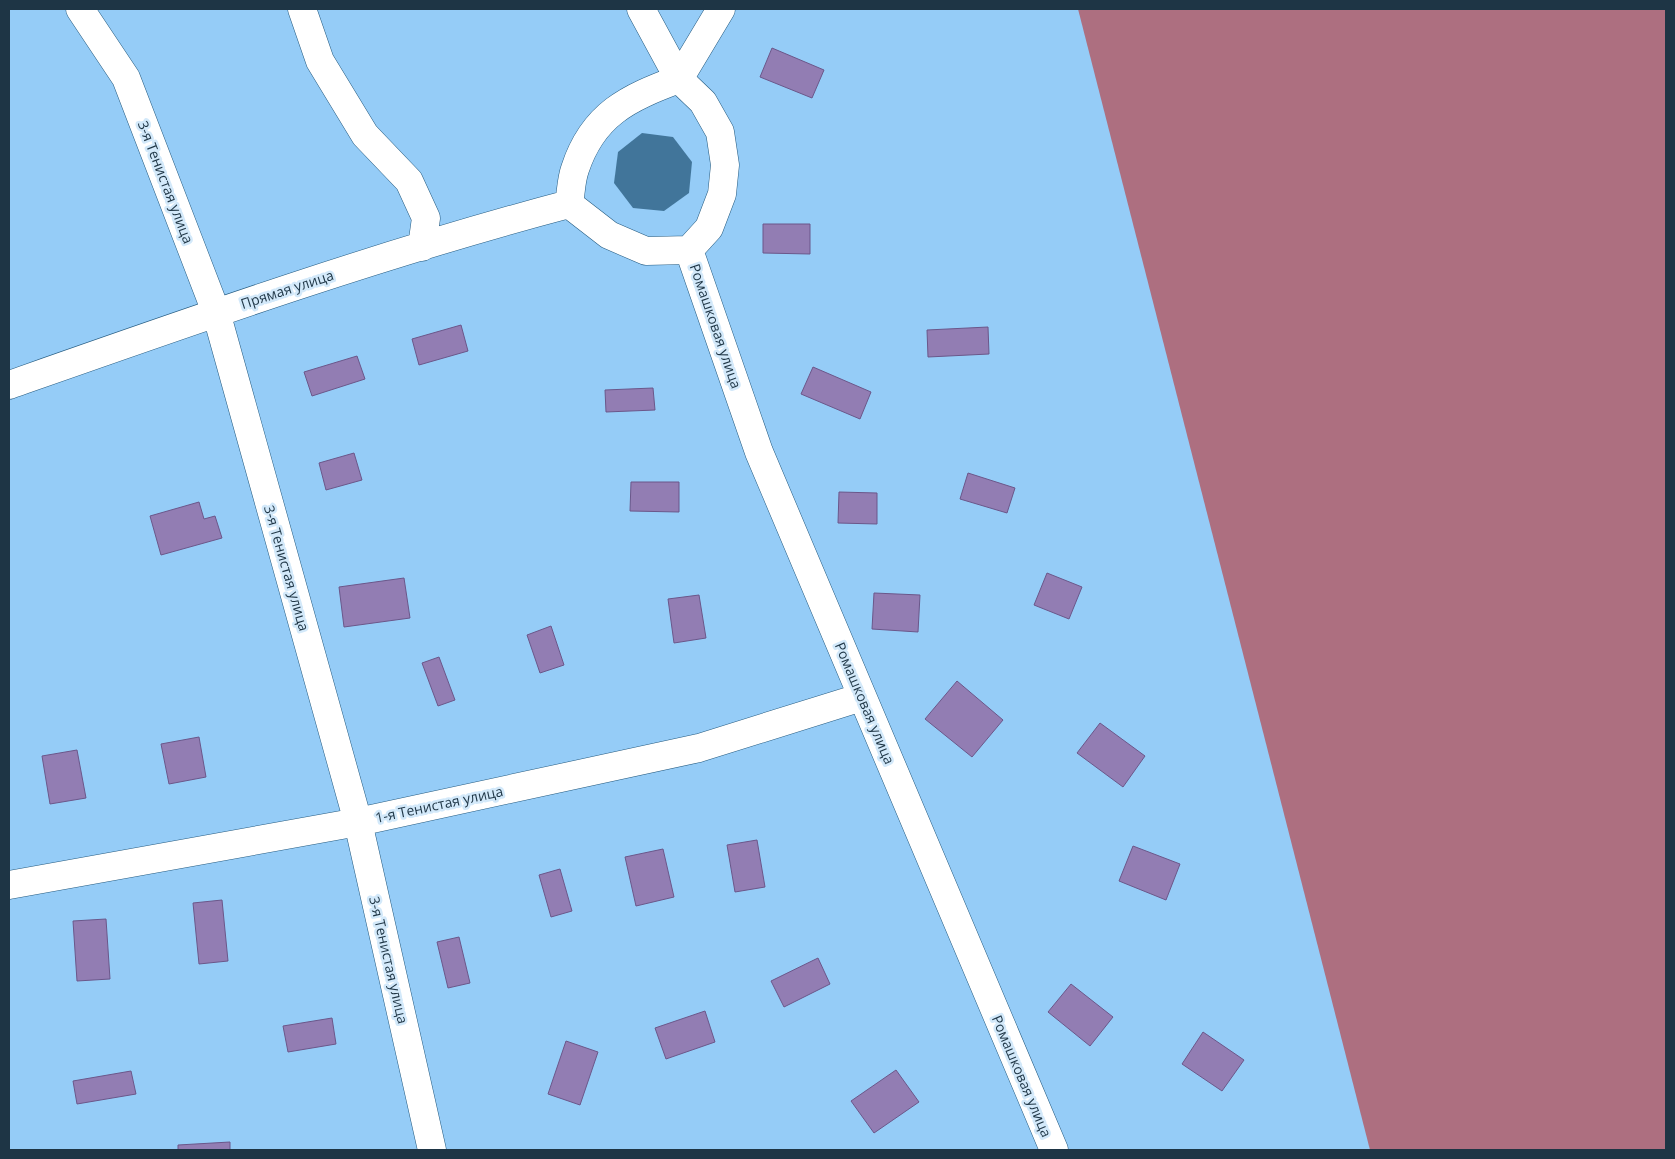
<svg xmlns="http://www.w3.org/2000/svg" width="1675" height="1159" font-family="'Open Sans',sans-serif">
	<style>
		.forest { fill: #ad6f80 }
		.water { fill: #41759a }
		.building { fill: #927db3; stroke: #6b578a }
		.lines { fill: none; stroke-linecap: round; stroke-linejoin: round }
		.minor-casing { stroke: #255b80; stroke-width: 29 }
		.minor { stroke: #fff; stroke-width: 28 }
		.labels { text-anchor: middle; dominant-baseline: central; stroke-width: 5; stroke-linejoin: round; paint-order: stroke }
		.street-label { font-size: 14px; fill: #1e3545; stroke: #d3e9fa }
	</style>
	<rect width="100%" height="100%" fill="#95ccf7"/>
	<path class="forest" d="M1078,9H1666V1150H1370Z"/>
	<path class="water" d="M642,133L673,137L692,162L689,193L664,211L633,208L614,183L618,152Z"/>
	<path class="building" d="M772,48L824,70L812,98L760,77Z
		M763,224H810V254L763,253Z
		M461,325L468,351L419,365L412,339Z
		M988,327L989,354L928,357L927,330Z
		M357,356L365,379L312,396L304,372Z
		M813,367L871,392L860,419L801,394Z
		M653,388L655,410L606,412L605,390Z
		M354,453L362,480L326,490L319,463Z
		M968,473L1015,488L1007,513L960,499Z
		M631,482H679V512L630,511Z
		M839,492L877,493V524L838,523Z
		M199,502L204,519L215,516L222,538L161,555L150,516Z
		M1047,573L1082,587L1069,619L1034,605Z
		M404,578L410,618L344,627L339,587Z
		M874,593L920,595L918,632L872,629Z
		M699,595L706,638L674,643L668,599Z
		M551,626L564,665L540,673L527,635Z
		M439,657L455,700L438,706L422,663Z
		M957,681L1003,720L972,757L925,719Z
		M1100,723L1145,756L1123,787L1077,753Z
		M199,737L206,777L169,784L161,744Z
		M77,750L86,798L50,804L42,756Z
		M757,840L765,887L735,892L727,845Z
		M1133,846L1180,864L1166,900L1119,881Z
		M663,849L674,897L636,906L625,857Z
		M560,869L572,911L551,917L539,875Z
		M222,900L228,961L199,964L193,903Z
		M106,919L110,979L77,981L73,921Z
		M459,937L470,983L448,988L437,942Z
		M818,958L830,984L784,1007L771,981Z
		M1071,984L1113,1017L1090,1046L1048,1012Z
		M705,1011L715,1042L666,1059L655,1028Z
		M332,1018L336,1044L288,1052L283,1026Z
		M1203,1032L1244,1060L1222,1091L1182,1064Z
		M566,1041L598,1052L580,1105L548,1094Z
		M896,1070L919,1102L874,1133L851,1101Z
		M131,1071L136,1094L77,1104L73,1081Z
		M230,1142V1150H178V1145Z"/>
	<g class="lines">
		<g class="minor-casing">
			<path id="minor" d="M80,9L126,78L216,312L358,822L432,1150
				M302,9L320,61L365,135L409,181L426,218L422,247
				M641,9L679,79L703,102L720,132L725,165L722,194L709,228L689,250L646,251L609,235L569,204C571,193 571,180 575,169C593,114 628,98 679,79
				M679,79L721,9
				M689,250L759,452L1054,1150
				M9,385C194,320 380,254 569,204
				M9,885L358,822L699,748L862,697"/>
		</g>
		<use href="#minor" class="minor"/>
	</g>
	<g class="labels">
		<g class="street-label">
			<text transform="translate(166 182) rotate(69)">3-я Тенистая улица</text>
			<text transform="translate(287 289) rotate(-18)">Прямая улица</text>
			<text transform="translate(716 326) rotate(71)">Ромашковая улица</text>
			<text transform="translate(287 568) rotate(74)">3-я Тенистая улица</text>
			<text transform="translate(865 703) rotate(67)">Ромашковая улица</text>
			<text transform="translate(439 804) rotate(-12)">1-я Тенистая улица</text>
			<text transform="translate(389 960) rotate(77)">3-я Тенистая улица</text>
			<text transform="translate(1022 1076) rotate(67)">Ромашковая улица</text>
		</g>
	</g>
	<rect width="1675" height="1159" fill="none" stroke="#1e3545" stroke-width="20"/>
</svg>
